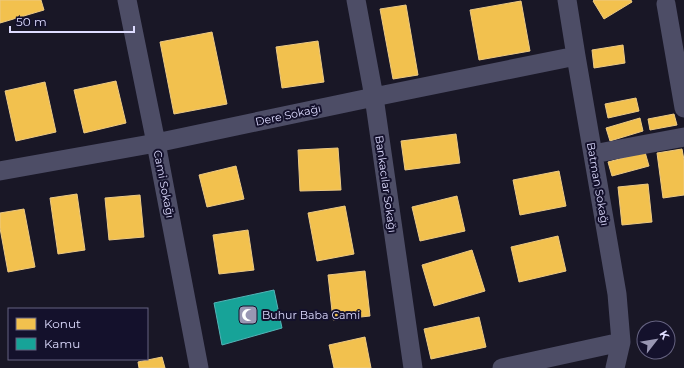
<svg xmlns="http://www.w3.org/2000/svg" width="684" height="368" font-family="Montserrat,sans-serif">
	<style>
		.homes { fill: #f2c14e; stroke: #ecc983 }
		.public { fill: #17a398; stroke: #53b4b7 }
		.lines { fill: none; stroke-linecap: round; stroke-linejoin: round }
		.street { stroke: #4d4d66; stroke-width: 19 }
		.labels { text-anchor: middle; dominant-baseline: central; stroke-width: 4; stroke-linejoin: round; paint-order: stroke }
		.street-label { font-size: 11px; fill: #dedcff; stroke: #14112c }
		.poi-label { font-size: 11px; fill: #dedcff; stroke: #14112c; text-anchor: start }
	</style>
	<rect width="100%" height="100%" fill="#191726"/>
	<path class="homes" d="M0,0H41L44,10L0,23Z
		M594,0H631L632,2L604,19L593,1Z
		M521,1L530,51L479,60L470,10Z
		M406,5L418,75L393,79L380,9Z
		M212,32L227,104L174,114L160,42Z
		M318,41L324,82L282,88L276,47Z
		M623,45L625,63L594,68L592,50Z
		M116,81L126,123L84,133L74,90Z
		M45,82L56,132L16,141L5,91Z
		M636,98L639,111L608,118L605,104Z
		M674,114L677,125L650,130L648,119Z
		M640,118L643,131L610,141L606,128Z
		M456,134L460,163L405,170L401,141Z
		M338,148L341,190L300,191L298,150Z
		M682,149L684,160V195L663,198L657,153Z
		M645,152L649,166L612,176L608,162Z
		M236,166L244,199L207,207L199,175Z
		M559,171L566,206L520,215L513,180Z
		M648,184L652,222L622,225L618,187Z
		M77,194L85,250L58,254L50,198Z
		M140,195L144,237L109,240L105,198Z
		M457,196L465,231L420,241L412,207Z
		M345,206L354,254L317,261L308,213Z
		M24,209L35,267L8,272L0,228V213Z
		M248,230L254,270L219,274L213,235Z
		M558,236L566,271L519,282L511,247Z
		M472,250L485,291L434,306L422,265Z
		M365,271L370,316L333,320L328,275Z
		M479,317L486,347L431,359L424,329Z
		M365,337L371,368H334L329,345Z
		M162,357L165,368H139L138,362Z"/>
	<path class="public" d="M274,290L282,328L222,345L214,303Z"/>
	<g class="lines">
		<path class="street" d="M127,0L156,143L199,368
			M356,0L374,97L413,368
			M567,0L576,56L617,294L621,342L615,368
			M666,4L684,108
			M593,154L684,137
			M0,171L156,143L374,97L576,56
			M502,368L621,342"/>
	</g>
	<defs>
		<g id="mosque-square" transform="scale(1)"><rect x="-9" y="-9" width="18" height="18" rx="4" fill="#9997b3" stroke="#14112c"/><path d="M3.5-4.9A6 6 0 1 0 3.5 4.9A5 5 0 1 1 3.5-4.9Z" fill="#fff"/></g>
	</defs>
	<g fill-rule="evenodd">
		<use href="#mosque-square" x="248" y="315"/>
	</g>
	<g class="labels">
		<g class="street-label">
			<text transform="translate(288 115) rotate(-12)">Dere Sokağı</text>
			<text transform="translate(164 184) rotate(79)">Cami Sokağı</text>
			<text transform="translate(386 184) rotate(82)">Bankacılar Sokağı</text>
			<text transform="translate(598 184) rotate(80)">Batman Sokağı</text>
		</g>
		<g class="poi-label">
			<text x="262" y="315">Buhur Baba Cami</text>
		</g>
	</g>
	<rect x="8" y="308" width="140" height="52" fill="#14112c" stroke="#656280"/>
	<rect x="16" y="318" width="20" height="12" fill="#f2c14e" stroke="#656280"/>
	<text x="44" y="328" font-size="12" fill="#dedcff">Konut</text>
	<rect x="16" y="338" width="20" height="12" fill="#17a398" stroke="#656280"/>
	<text x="44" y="348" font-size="12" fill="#dedcff">Kamu</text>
	<g transform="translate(656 340) rotate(59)"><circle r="19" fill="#14112c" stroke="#656280"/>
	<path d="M0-3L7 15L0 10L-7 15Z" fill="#9997b3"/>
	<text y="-6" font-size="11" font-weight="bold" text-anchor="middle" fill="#dedcff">K</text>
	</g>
	<path d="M10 26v6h124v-6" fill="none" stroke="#dedcff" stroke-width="2"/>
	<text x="16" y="26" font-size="12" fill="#dedcff" stroke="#14112c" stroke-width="3" paint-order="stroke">50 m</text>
</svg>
